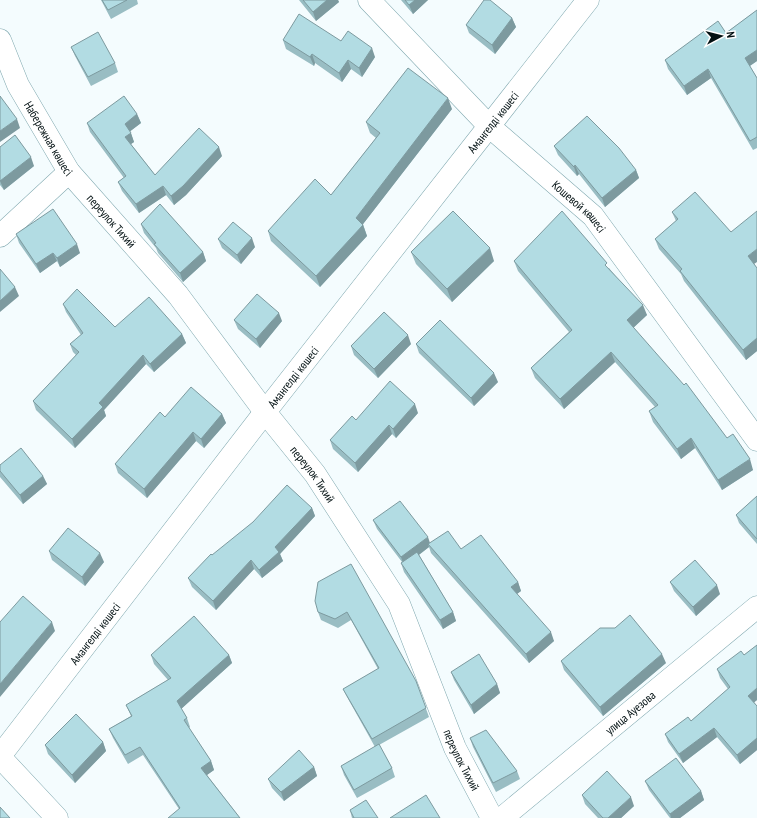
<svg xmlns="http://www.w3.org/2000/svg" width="757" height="818" font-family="'PT Sans Narrow',sans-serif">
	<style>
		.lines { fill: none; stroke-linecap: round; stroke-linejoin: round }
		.minor-casing { stroke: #81a9b0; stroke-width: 23 }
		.minor { stroke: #fff; stroke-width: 22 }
		.wall { fill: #99bdc3 }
		.shaded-wall { fill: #7d9a9f }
		.building { fill: #b2dce3; stroke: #7d9a9f }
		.labels { text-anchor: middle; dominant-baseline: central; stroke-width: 3; stroke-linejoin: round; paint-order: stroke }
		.street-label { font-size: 12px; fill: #031113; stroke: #fff }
	</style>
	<rect width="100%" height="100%" fill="#f4fcfe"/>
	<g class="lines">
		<g class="minor-casing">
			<g id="minor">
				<path id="s1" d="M369,0L490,127L593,216L757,440"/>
				<path id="s2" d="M0,40L18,85L69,172L178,295L265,412L315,474L399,604L455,748L492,818"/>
				<path d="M0,236L69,172"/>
				<path id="s3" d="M0,756L265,412L588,0"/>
				<path d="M0,757L57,818"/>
				<path id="s4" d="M502,818L757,607"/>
			</g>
		</g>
		<use href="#minor" class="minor"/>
	</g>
	<path class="wall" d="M101,0H137L138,4L111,19Z
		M299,0H338L339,2L316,21Z
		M401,0H428L413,14Z
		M757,10V61L750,66L757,78V148L753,150L711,78L687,95L668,69L665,60L726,33Z
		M512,18L516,27L495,54L469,33L466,25Z
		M283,40L341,41L375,57L362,77L351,69L342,82L315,63L314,66L286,49Z
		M71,47L115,63L118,72L91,86L75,56Z
		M452,109L363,224L367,236L320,287L271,241L268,231L331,195L376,138L370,133L366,122Z
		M137,114L141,123L130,131L134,142L131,144L155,175L222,156L186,195L174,205L166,195L139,213L122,191L118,182L124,178L90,132L87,123Z
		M554,146L636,170L639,178L605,207L579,174L577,176L558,155Z
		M0,147L34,166L4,190L0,185Z
		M672,212L754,264L757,268V351L746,360L684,281L681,274L659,249L655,239L676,221Z
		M141,224L203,252L206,261L183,282L158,253L156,248L144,233Z
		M16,234L80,253L60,267L57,261L40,273L19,243Z
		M218,239L255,247L241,264L222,248Z
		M411,252L494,261L452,302L416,264Z
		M514,261L609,268L647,315L633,328L753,470L722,490L695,448L681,459L653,422L649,411L655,407L615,362L564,409L535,378L531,368L569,332L518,271Z
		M63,304L115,327L182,334L186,343L154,372L146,364L104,410L106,416L75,448L36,410L33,401L76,355L73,352L70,344L81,335L66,312Z
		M234,320L282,321L260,348L238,329Z
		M411,344L378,378L354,355L351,346Z
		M416,344L498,382L474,406L419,353Z
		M418,413L396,438L392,434L358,472L333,449L330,440L356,420Z
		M222,414L226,423L204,448L196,441L147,498L118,473L115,464L165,417Z
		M0,465L43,476L47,484L23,504L0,477Z
		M757,496V544L739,523L736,515Z
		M312,508L315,516L280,554L283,561L262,578L254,569L216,610L192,587L188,578L212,555Z
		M373,520L430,543L461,549L518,582L521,591L517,594L554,641L529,663L431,553L429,547L419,555L453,612L456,621L443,629L404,572L401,563L402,562L377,529Z
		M49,551L104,562L85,586L52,560Z
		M318,582L416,681L429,717L379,745L392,768L395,777L357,798L344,775L341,766L375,747L347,697L343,689L378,669L351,620L338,628L321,620L318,612Z
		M670,582L720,594L696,616L674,591Z
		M757,645V700L754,702L757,706V750L740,764L717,737L683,763L668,742L665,734L691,721L728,689L720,678L717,669L744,655Z
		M151,655H229L232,663L181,709L187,718L190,727L189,728L211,761L214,770L207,775L240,818L179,809L143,755L128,764L113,738L109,729L131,716L126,705L168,680L154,664Z
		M561,661L666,663L603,716L564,670Z
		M451,672L497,684L500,693L474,714L454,680Z
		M470,738L517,771L520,779L496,792L473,747Z
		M103,742L106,751L75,783L48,754L45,745Z
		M314,767L317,776L284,801L272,788L268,779Z
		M645,781L701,791L704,800L680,818H670L649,790Z
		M582,795L634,806L621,818H598L585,804Z
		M350,810L378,818H352Z"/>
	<path class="shaded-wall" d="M327,0H338L339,2L316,21L313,12Z
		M415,0H428L413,14L409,5Z
		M512,18L516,27L495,54L492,45Z
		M372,48L375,57L362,77L359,68Z
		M757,50V61L748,67L745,58Z
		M312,54L315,63L314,66L310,57Z
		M348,60L351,69L342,82L339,73Z
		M708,69L711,78L687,95L684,86Z
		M448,98L452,109L360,228L356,218Z
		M137,114L141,123L128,133L125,124Z
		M17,119L20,128L0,142V131Z
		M131,133L134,142L128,146L125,137Z
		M219,147L222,156L186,195L174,205L171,196Z
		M31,157L34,166L4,190L0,181Z
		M575,165L579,174L577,176L574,167Z
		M636,170L639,178L605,207L602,198Z
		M163,186L166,195L139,213L136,204Z
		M363,225L367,236L320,287L316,276Z
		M252,238L255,247L241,264L237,255Z
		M77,244L80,253L60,267L57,258Z
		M490,248L494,261L452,302L447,289Z
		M757,249V262L751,266L748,256Z
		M203,252L206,261L183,282L180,273Z
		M53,253L57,261L40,273L36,264Z
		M15,287L19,296L0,312V301Z
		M643,305L647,315L631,330L627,320Z
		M279,313L282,321L260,348L256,339Z
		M182,334L186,343L154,372L150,364Z
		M408,335L411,344L378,378L374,369Z
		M757,338V351L746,360L743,350Z
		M611,352L615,362L564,409L560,399Z
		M143,355L146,364L104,410L106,416L75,448L72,439L99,403Z
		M494,373L498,382L474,406L471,398Z
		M415,404L418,413L396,438L393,429Z
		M222,414L226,423L204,448L201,439Z
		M389,425L392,434L358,472L355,463Z
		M193,432L196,441L147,498L144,489Z
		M691,438L695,448L681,459L677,449Z
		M750,459L753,470L722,490L718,480Z
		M43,476L47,484L23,504L20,495Z
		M312,508L315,516L280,554L283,561L262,578L259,570L275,547Z
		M428,537L431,546L428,544L429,547L404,566L401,557Z
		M100,553L104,562L85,586L82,577Z
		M251,560L254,569L216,610L213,601Z
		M518,582L521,591L514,596L511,587Z
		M717,585L720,594L696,616L693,607Z
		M453,612L456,621L443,629L440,620Z
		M52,622L55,631L0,697V684Z
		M551,632L554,641L529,663L526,654Z
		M662,654L666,663L603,716L600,707Z
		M229,655L232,663L180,710L177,701Z
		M497,684L500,693L474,714L471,705Z
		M757,688V700L751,705L748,696Z
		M714,728L717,737L683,763L679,754Z
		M757,738V750L740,764L737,755Z
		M103,742L106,751L75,783L72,775Z
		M211,761L214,770L204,777L201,768Z
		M314,767L317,776L284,801L281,792Z
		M701,791L704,800L680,818H671L670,814Z
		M631,797L634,806L621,818H608Z"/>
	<path class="building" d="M102,0H127L108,10Z
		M303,0H327L313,12Z
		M405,0H415L409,5Z
		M484,0H490L512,18L492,45L466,25Z
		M757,10V50L745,58L757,78V137L750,141L708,69L684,86L665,60L718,21L726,33Z
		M299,14L341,41L348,31L372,48L359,68L348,60L339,73L312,54L310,57L283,40Z
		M98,32L115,63L88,77L71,47Z
		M408,68L448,98L356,218L363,225L316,276L268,231L315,179L331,195L380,133L366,122Z
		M0,96L17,119L0,131Z
		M124,96L137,114L125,124L131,133L125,137L155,175L199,128L219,147L183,186L171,196L163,186L136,204L118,182L126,176L87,123Z
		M587,116L619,148L636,170L602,198L575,165L574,167L554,146Z
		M15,135L31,157L0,181V147Z
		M695,192L731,232L757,211V249L748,256L757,268V338L743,350L680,271L682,269L655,239L678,219L672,212Z
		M160,204L203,252L180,273L154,244L156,243L141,224Z
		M53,209L77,244L57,258L53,253L36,264L16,234Z
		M453,211L490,248L447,289L411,252Z
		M562,211L607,263L605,265L643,305L627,320L684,385L686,383L727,438L733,434L750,459L718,480L691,438L677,449L649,411L658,405L611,352L560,399L531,368L572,330L514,261Z
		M233,222L252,238L237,255L218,239Z
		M0,269L15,287L0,301Z
		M77,289L115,327L149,297L182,334L150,364L143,355L99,403L103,407L72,439L33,401L79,352L70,344L83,333L63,304Z
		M257,294L279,313L256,339L234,320Z
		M384,312L408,335L374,369L351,346Z
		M440,320L494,373L471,398L416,344Z
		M390,381L415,404L393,429L389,425L355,463L330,440L352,416L356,420Z
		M191,387L222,414L201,439L193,432L144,489L115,464L160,412L165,417Z
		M21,448L43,476L20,495L0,471V465Z
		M287,485L312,508L275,547L279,552L259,570L251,560L213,601L188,578L211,554L212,555L253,522Z
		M757,496V539L736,515Z
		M400,501L428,537L401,557L373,520Z
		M68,528L100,553L82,577L49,551Z
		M448,531L461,549L481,535L518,582L511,587L551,632L526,654L428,544Z
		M417,552L453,612L440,620L401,563Z
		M695,560L717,585L693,607L670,582Z
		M351,564L416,681L426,708L372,739L343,689L379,668L347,612L335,619L318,612L315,601L318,582Z
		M23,596L52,622L0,684V622Z
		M630,615L662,654L600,707L561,661L600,628H615Z
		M194,616L229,655L177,701L187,718L184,720L211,761L201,768L240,818H168L180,808L140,747L125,755L109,729L132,716L126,705L171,678L151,655Z
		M757,645V688L748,696L757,706V739V738L737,755L714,728L679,754L665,734L688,717L691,721L730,687L717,669L741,651L744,655Z
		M479,654L497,684L471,705L451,672Z
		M76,714L103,742L72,775L45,745Z
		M486,730L517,771L493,783L470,738Z
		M379,744L392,768L354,790L341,766Z
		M299,750L314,767L281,792L268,779Z
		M676,758L701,791L670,814L645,781Z
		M607,771L631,797L608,818H603L582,795Z
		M426,795L440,818H390Z
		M366,800L378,818H354L350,810Z
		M0,807L10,818H0Z"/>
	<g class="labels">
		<g class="street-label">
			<text stroke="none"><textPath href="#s3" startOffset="803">Амангелді көшесі</textPath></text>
			<text stroke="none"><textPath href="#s2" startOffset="110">Набережная көшесі</textPath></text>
			<text stroke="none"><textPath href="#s1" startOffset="295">Кошевой көшесі</textPath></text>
			<text stroke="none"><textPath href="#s2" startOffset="214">переулок Тихий</textPath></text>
			<text stroke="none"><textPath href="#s3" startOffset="479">Амангелді көшесі</textPath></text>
			<text stroke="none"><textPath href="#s2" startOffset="538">переулок Тихий</textPath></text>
			<text stroke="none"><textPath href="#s3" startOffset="155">Амангелді көшесі</textPath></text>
			<text stroke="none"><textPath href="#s4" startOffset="166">улица Ауезова</textPath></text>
			<text stroke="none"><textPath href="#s2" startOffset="862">переулок Тихий</textPath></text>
		</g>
	</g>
	<g transform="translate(721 36) rotate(83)" stroke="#ffffff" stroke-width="3" paint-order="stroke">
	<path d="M0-3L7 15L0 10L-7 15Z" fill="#031113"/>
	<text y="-6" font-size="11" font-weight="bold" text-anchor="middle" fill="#031113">N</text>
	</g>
</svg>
